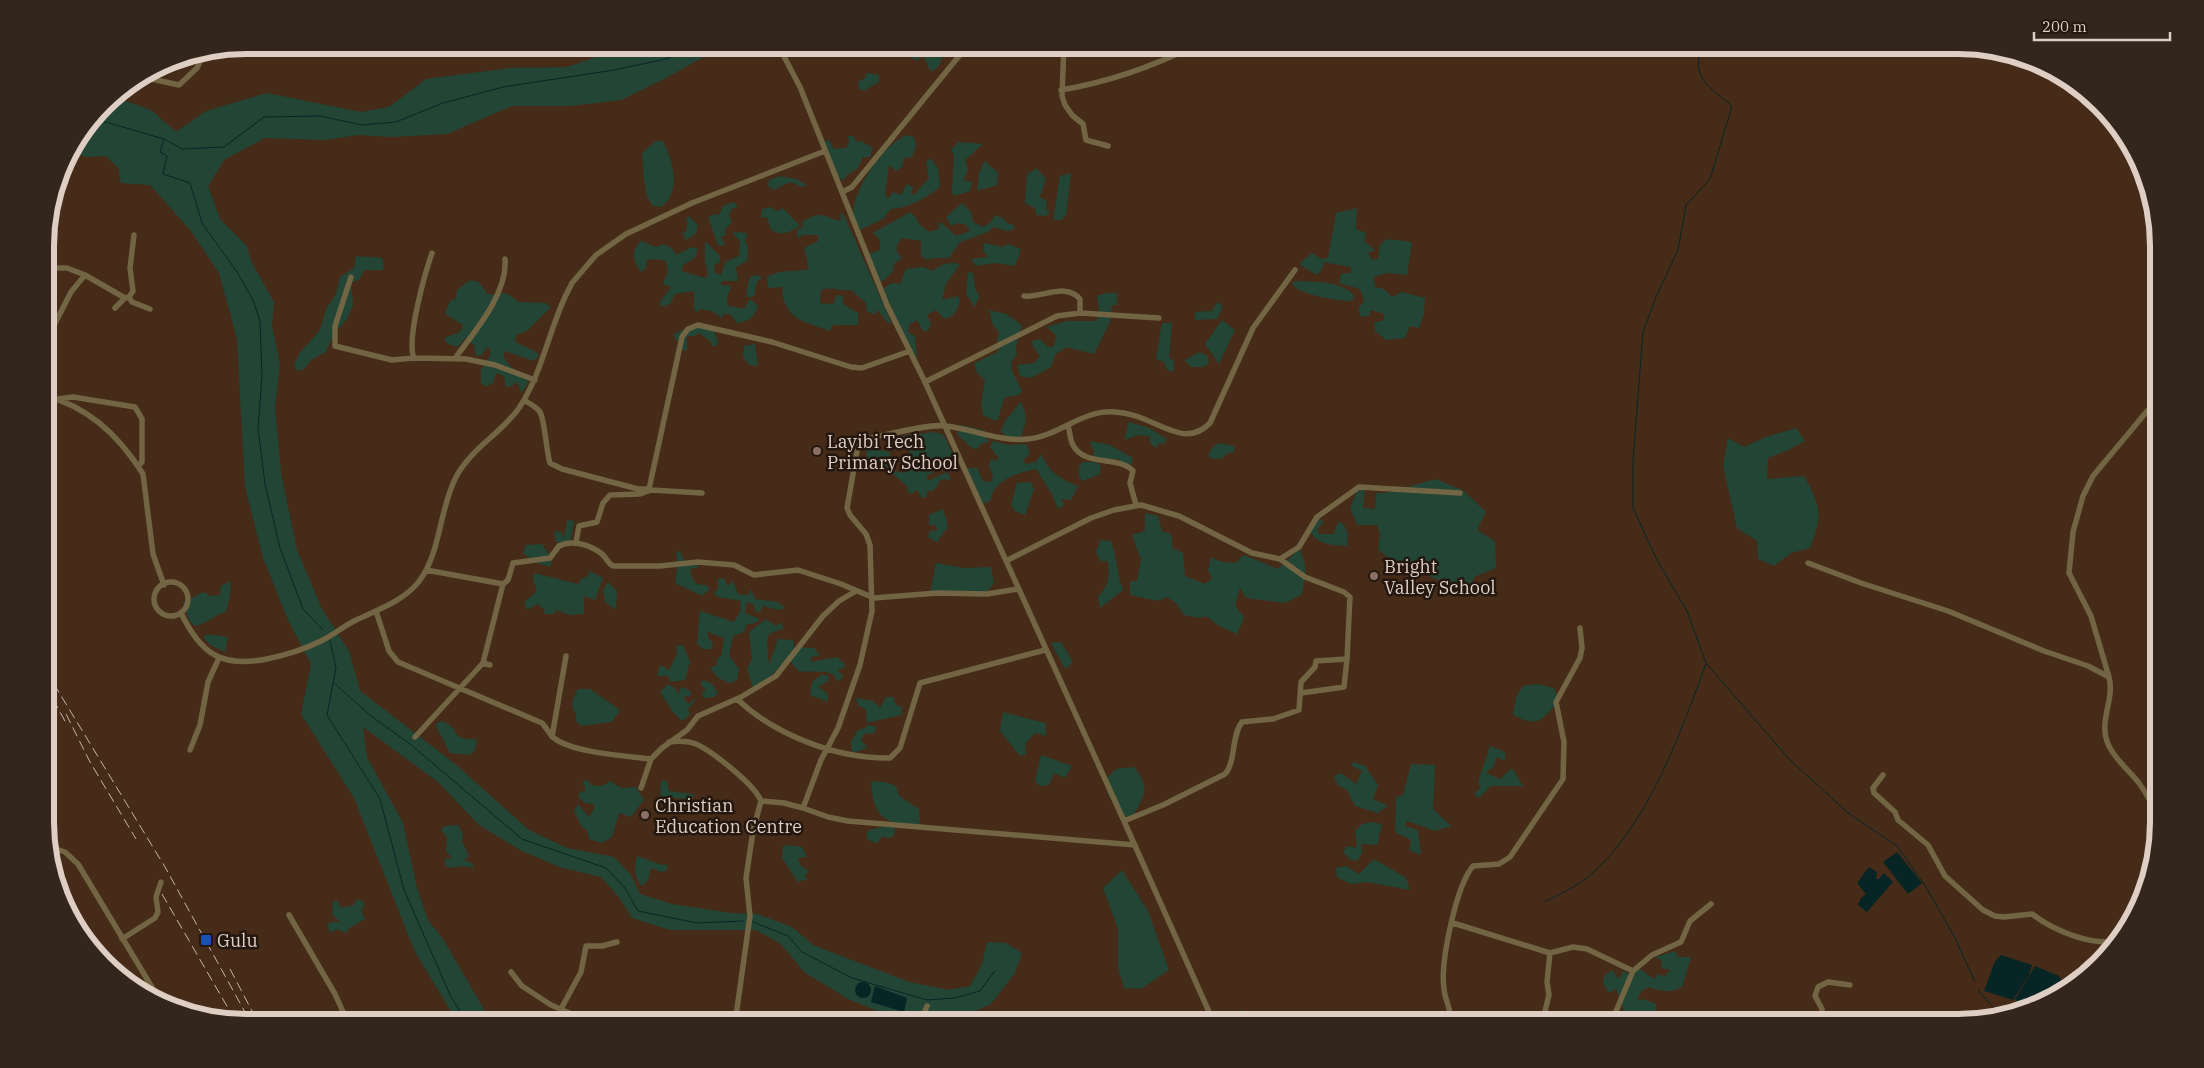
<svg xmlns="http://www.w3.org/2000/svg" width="2204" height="1068" font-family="'IBM Plex Serif',serif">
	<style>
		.green { fill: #224536 }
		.water { fill: #082526 }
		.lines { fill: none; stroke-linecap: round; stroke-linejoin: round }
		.stream { stroke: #082526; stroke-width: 1 }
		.minor { stroke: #726543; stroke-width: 5.5 }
		.rail { stroke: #c6b3a7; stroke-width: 1; stroke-dasharray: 10 5; stroke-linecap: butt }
		.education-dot { fill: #8d6e63; stroke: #23170f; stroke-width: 2 }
		.transit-dot { fill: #1a4fb4; stroke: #23170f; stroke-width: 2 }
		.labels { text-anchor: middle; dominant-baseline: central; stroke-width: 5; stroke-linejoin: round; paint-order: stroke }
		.poi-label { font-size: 18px; fill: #dfcec3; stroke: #23170f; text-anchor: start }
		.rim { fill: none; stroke: #dfcec3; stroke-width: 6 }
	</style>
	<rect width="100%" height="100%" fill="#452b18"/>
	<path class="green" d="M664,45H725L666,78L621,100L570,106H512L447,134L392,137L358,135L325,140L265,138L224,160L208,186L220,219L247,246L251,261L274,302L272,326L280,364L275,407L281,473L297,550L322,609L349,651L360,691L454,763L529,830L567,848L614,857L631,875L640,894L672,904L731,913L757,914L792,927L813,945L909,982L948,990L970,986L982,964L987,942L1006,943L1022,953L1015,973L991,1004L954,1021L907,1023L848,999L804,972L781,944L756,930H670L632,918L618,896L601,877L559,867L520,850L479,825L438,782L363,727L367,757L403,823L417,888L428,920L443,939L492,1023H458L415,952L354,798L301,714L311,664L288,620L263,558L245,487L237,339L219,273L191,231L150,185L121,183L118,168L106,156L87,157L70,152L112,96L151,110L176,132L206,111L267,93L361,112L389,107L426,79L510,68L567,67L611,52L650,51Z
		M908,45H942L940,48L943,56L938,67L931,72L924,57L930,51L927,47L918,61L912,58L913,51L909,50Z
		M867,73L879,75V82L863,91L859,89L858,82L865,78Z
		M906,135L914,137L916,146L912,157L904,158L902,167L896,171L889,165L885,194L888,199L893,192L901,195L907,184L913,187L911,194L914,195L929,178L926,162L930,158L938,168L940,187C926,198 909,208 891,209L883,219L858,231C856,226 853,219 853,213C855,186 883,146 906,135Z
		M848,136H853L857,142L861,141L873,148L870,157H863L857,169L847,175L843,181L836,174L822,142L829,140L834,149L846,148L849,143Z
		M656,141H663C673,161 682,192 661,207L653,206C642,191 644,171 642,153Z
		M958,142L983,144L965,160L968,170L963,180L972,182L970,191L954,196L952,192L954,155L951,150Z
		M985,161L998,173L997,185L977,191L979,173Z
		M1036,168L1046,179L1040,197L1047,201L1046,209L1050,212L1046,216L1036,215L1035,208L1025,203L1027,175Z
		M1071,173L1066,215L1061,220H1053L1060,176Z
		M780,176L796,179L807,185L802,187L790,182L774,190L768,186L769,180Z
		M734,202L738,207L731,209L729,216L732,222L725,230V236H721L725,246L718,245L708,217L714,214L719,215L723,206Z
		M962,203L971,212L973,222L983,227L991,222L995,215L1003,218L1007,223L1013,225L1015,229L1007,231L994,227L988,232L960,242L949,258H935L927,260L921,256V241L902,238L897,245V252L902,258L894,264C894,273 888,277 881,282L868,254L880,250V240L873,233L910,212C919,217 916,226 930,232L938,229L940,225L934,224L942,223L956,236L970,231L966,225L957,223L951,226L946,217Z
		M771,207L776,211L783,208L800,226C789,232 783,237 771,230L767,217L761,218L762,209Z
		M1357,208L1356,229L1366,233L1364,241L1375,250L1368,253L1372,260L1378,259L1380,245L1387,239L1412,242L1407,275L1388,273L1373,277L1375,287L1384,289L1392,297L1402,292L1425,298L1424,314L1419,328L1410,326L1405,338L1386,340L1375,331L1374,323L1384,320V314L1371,310L1369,316L1361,317L1358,309L1364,301L1360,289L1339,283L1341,274L1351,273L1350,267L1324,262L1321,271L1316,275L1299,264L1312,253L1321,259L1328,258L1336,213Z
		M840,213L844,215L892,324L887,322L878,310L875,314L867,312L866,303L851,290C841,292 832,286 821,290L820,303L833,304L837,294L843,297V304L858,313V325H833L830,331C804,322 783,319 782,287L768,288L767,277C784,268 791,273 809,269L804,248L818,241V235H803L798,239L797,230L803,227L802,222C823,209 822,217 841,221Z
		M689,216L698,225L696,234L684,241L685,237L681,232L685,233L688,222L686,220Z
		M732,232L747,233L745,241L748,247L747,261L736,267L738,281H722L721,285L731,286L727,298L728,306L744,309L750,299L758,306C754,317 750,321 737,323L730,314H723L722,318L712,311L700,309L698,313L694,309V291L675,294L670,304L660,307V302L671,287L663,284L668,272L666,261L657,259L647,260L646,268L641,272C633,260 630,252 641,241L656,247L663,244L672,248L676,255L692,247L698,249L695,258L683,265L681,271L705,278L708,275L705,260V241L720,256V262L714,265L715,273L721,275L725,262L739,256L740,241Z
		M984,243L1002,247L1008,244L1021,249L1015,266L995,263L976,266L971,259L988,257L983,250Z
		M356,256L382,258L384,270H364L360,279L351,283L353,305L347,319L334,334L326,352L311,360L304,369L297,371L294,365L300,353L320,330L326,309L336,294L340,277L354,268Z
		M953,263L960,264L946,284L942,300L958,296L960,302C957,310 954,317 944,319L936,310L927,315L931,324L928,331H923L917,320L909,325L908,332L915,336L917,359L913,356L883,289L892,283L900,284L906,269L923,267L932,271L944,264Z
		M968,272L973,273L975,288L979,296L975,307L966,294Z
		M758,275L762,278L757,282L754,296L748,298L746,293L750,277Z
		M470,280L479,282L487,294C503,296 504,288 518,302L547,303L550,308L528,330L516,335L515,341C523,348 532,347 539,355L534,361L504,351C502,366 520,371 529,381L523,391H520L519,385L515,382L512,386L506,387L504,376L496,373L493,383L486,387L481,383V370L490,356V348H486L482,355L476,356L474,345L465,338L458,347L448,344L444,338L460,332L463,325L445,314L450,301L456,299L457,290Z
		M1295,281C1313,282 1342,280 1354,296L1352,301C1338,301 1300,295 1292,284Z
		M1107,293H1117V305H1112L1110,322L1094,354L1066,347L1055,355L1051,367L1031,378L1020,376L1017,365L1034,363L1040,356L1033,346L1032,341L1040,339L1048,347H1053L1057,337L1047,327L1067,321H1097L1099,312L1097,296Z
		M1217,302L1223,306L1217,319L1195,320V312L1212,311Z
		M989,310L1006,314L1022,325L1016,346L1017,355L1011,362L1012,371L1022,391L1019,395L1006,397L1004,399L998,420H993L983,415L981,403L985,380L977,373L974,363L998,352L997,341L999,332L993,325Z
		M1222,320L1235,330L1219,364L1205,344Z
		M1162,323H1172L1169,358L1174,360L1173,372L1167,370L1164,362L1156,359Z
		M693,325L714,330L718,342L717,345L713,347L710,341L699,333L695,336H687V350L684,351L673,335Z
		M755,344L758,366L749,365L743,356L744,346Z
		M1199,352L1207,355L1209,363L1204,367H1190L1185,360Z
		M1020,402C1029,415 1026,425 1020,438L1008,440L1001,431L1004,423Z
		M1129,422L1149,428L1167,439L1164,444L1159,443L1156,448L1151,444L1149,436L1138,435L1124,440Z
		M961,425L983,430L989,442L981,444L976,450L968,445L957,434Z
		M1796,428L1805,441L1788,450L1768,458L1767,479L1804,476C1821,507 1823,514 1810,548L1791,553L1774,566L1758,559L1757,541L1737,528L1723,466L1728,438L1744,447L1766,437Z
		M934,432L942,434L945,437L958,466L953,470L947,458L934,468L932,474L927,475V481L947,472L951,481L945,479L939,481L937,487L930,492L928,489L926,497L922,498L917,490L911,494L908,492L907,486L893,474H890L891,470L904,473L907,469L903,461L910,459L915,464L909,451L901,447L900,443L888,445L887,438Z
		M993,441L1009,445L1026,444L1030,453L1023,461L1026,464L1036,462L1041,454C1049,472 1060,479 1078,486L1071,500L1061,499L1064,505L1058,509L1052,494L1036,469C1021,472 1003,477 994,490C992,493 992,498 990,501L983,504L967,468H977L983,481L991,482L993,476L989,466L991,459L996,461L998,457L990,447Z
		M1090,441L1110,445L1133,458L1130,468L1122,464L1119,459L1093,460L1094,452Z
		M1219,443L1234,446V452L1227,453L1222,459H1214L1208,456L1212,448Z
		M866,447L890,452L889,466L885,471L881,470V463L878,457L875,466C867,461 866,456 866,447Z
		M1082,462H1096L1101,466L1100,474L1083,481L1079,477V469Z
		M1436,479L1464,491L1486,512L1477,530L1495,541L1496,568L1474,577L1470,596C1458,590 1446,583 1434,578C1413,569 1395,566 1378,549L1380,534L1377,525H1357L1350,508L1357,491L1365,489L1363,508L1375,509L1376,493H1385Z
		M1031,482L1034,489L1025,515L1015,511L1011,505L1017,483Z
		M943,509L948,526L937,542L928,537L930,531H937L936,525H929V515Z
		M1145,513L1158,516L1162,531L1169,533L1172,537V548L1183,553L1185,576L1205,584L1212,579L1208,570L1211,557L1222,562L1235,563L1244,555L1278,569L1299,549C1308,563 1306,580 1301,595L1285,603L1246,598L1240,588L1235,605L1244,618L1237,634L1219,626L1206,616L1199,618L1184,615L1177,604L1167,597L1158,601L1130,595V581H1137L1141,560L1132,535L1145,531Z
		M1319,518L1324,522L1317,529L1319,534H1334L1338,522L1344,525L1348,534L1347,546C1333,545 1317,545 1310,531Z
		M567,520L574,521L570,544L556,542L554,531L561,532L564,538Z
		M1100,540L1111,541C1118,560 1116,572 1123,590L1100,608L1098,597C1110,582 1109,580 1108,561H1100L1096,552Z
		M542,544L552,559L551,566C542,567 529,559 523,553L526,545Z
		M680,550L684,561H693L699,567L690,569C691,580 695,586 706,585L710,589L702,596L675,583L678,564L676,553Z
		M936,563L964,568L991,567L994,583L983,597L930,593Z
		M590,571L603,578L595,600L584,596V614L569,615L557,610L553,614H544L545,610L539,606V603L527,610L524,602L537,591L533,580L534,573L578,584L582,578L587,577Z
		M718,578L725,579L727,586L733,581L738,594L748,595L751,589L755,599L777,602L786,608L778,610L763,606L760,612H756L753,604L747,602L745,613L760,619L756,623L747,624L744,632L733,636L729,656L739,669L737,680L730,683L718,678L710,668L717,665V659L721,656L724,638L707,632L709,639L713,643L712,649H703L697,644L700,611L734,622L740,612L741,601L718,597L714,594L718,588Z
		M231,581L230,595L226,611C214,616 208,623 195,626L189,621L183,603L203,592L211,596L220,595L221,586Z
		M608,582L617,591L616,610L605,602L603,590Z
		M766,619L776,626L780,622L784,628L769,634L767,644L769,665L778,639L793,640L794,647L814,648L820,655L811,657V662L837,657L844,663L845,668L837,670L843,675L841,680L837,681L834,675C823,669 810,673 798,671L788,658L766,681L753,688L747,669L752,659L749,632Z
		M206,634L228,637L225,652L210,645L204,638Z
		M1061,642L1073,662L1065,669L1051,643Z
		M683,645L690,662L685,680L670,682L668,676H657L660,665L669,670L677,654L676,646Z
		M821,675H827L829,680L818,687L828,694V702L810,695L812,682Z
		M704,680L712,684L718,694L713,697L704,698L702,693L706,691L700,682Z
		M668,684L675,688L677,693H680L679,690L682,687L691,691L690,696L683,697L688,704L698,697L688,709L690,715L682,721L673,712L660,692Z
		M1537,684L1554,688L1559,701C1541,721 1539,728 1513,715L1516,697L1523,686Z
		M578,689H590L620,710L612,722L581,726L576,721V714C569,705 573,699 578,689Z
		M886,697H893L896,705L902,707L901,715L867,723L866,710L858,705L856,698L873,701L880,708Z
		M1003,712L1045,723L1046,736L1035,733L1025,744L1026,754L1020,756L1000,731Z
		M442,721C462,729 449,741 477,739L475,750L470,755L450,753L435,724Z
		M867,725L875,726L876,731L873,733L864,734L861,740L867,747L860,751L852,752L851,742L858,730L865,728Z
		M1490,746L1505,752V761L1497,757L1494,766L1486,773L1500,779L1512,768L1523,786H1491L1479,798L1474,794L1480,788L1478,782Z
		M1041,755L1072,766L1065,778L1054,773L1049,785L1040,786L1035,781Z
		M1353,762L1365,766L1378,785L1373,799L1388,806L1378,813L1355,806L1347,790L1338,785L1334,776L1341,773L1356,784L1362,771L1352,766Z
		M1411,764L1435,765L1433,809L1451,826L1435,831L1407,821L1405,826L1418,830L1421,855L1409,850L1411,840L1395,832L1396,797L1403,795Z
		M1134,767C1152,790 1144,793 1133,817H1122L1107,793L1108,777L1116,769Z
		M586,779C591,788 603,788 610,781L621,788L636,787L644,800L631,817L619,813L612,837L602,843L589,839L587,830L582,827L574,811L578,804L589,817L594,809V804L585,803L578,797L580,791L585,792V786L582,784Z
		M661,781H667L669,791L694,794L692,800L660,796Z
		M871,781L885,782L896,786L899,796L919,809L920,825C885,824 873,819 871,781Z
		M1372,822L1382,824L1377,845L1361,844L1362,853L1357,861L1349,859L1343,851L1348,846L1355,848L1357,844L1355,831L1362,824Z
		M458,825L463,834L462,841L469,856L464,860L472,863L474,868L463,866L450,868L445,865V859L452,858L446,851L447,838L441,830L445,826Z
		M891,825L895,829L894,836L888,838L883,836L877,843L868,840L866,834L869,830Z
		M790,845L802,847L807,857L798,858L801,866L810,872L804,875L807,879L798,882L782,858L783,846Z
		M637,856L662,865L667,864V870L661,872L651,868L648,880L642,886C634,878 634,868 637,856Z
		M1374,859L1406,878L1410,890L1367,882L1351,884L1337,877L1336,868L1346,866L1359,874Z
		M1122,870L1148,911L1169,970L1141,989L1124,988L1118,967V929L1103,888Z
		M336,900L341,908L354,905L356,900H361L365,904L361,911L365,919L348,929L346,933L337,929L330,933L327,924L336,921L342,924L332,914L333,902Z
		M1675,951L1678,957H1691L1682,987C1670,993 1662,992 1649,987L1641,991L1637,1001L1643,999L1656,1004V1014L1640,1012L1636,1019L1626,1016L1616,989L1609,993L1603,983L1604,976L1612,970L1619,979L1623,971L1630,974L1640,969L1654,979L1658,974L1664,977L1670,970L1661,968L1662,961L1655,957Z
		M1240,1009L1262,1023H1236Z"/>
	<path class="water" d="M1897,852L1922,883L1908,894L1883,862Z
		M1869,867L1877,872L1876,879H1879L1884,873L1893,882L1867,912L1858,905L1861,898L1866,894L1857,883Z
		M2001,955L2032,965L2029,975L2013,1000L1984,991L1995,961Z
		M2035,966L2059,976L2061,980L2056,996L2025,1011L2015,999Z
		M2064,979L2078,982L2058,995L2063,979Z
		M855 990a8 8 0 1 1 16 0a8 8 0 1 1-16 0Z
		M875,986L907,998L904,1012L871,1002Z"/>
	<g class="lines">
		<path class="stream" d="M1704,45C1687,76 1711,88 1732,106L1710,179L1686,205L1678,250L1656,297L1643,332L1633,461V508L1657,560L1687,611L1706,663L1789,759L1848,813L1897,846L1926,887L1955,938L1975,982
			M1897,45L1909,48L1943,45
			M95,119L164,139L182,149L224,147L264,117L320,116L362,125L396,122L443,103L503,87L614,70L666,59L697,45
			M164,139L160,152L167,156L163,174L190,183L202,223L237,272L253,300L260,321L262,376L258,428L265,484L280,548L303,609L323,630
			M330,641L336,668L327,715L380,799L404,890L451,997L468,1023
			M335,684L371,716L410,744L522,839L606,868L625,888L638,911L697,923L743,921
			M1545,902C1559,894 1576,887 1588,877C1647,828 1680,734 1706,664
			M753,922L788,936L802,952L852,978L927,1000L955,998L980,991L995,971
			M1978,990L1997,1012L1998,1017"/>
		<path class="minor" d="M778,45L800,87L887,305L925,382L1124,821L1214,1023
			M1064,45L1062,96L1065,105L1072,115L1083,124L1086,140L1108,146
			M143,77L179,85L197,68L204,53
			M1061,90C1109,82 1152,67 1196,45
			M842,192L852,187L968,45
			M432,253C425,273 406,340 414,358L466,359L495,365L535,380
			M46,268H67L85,275L71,292L46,341
			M85,275L125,298L129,297L132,302L150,309
			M351,277L335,326V346L392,360L414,358
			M1024,296C1042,298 1066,282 1080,299V313
			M129,297L133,291L130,268L134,235
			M115,308L125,298
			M456,357C475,331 508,293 505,259
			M925,382L1057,316L1080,313L1159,318
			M46,396C89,407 120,437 143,474L153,554L164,585
			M58,399L73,397L135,407L142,419V462L138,466
			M524,400C528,403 537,407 540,412C545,421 546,450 550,463L562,469L638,489H649L682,337L688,329L698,325L772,342L851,367L862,368L910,351
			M1068,426C1070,432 1070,440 1073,445C1084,467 1118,455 1133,471L1130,483L1136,505
			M576,542L579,526L597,522L603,503L610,495L640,494L651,490L702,493
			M1280,559L1299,547L1317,517L1359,487L1460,493
			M1006,561L1091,518L1114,510L1141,505L1179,516L1252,553L1280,559L1305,577L1344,592L1350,597L1347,659L1316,661L1315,667L1301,682L1299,710L1273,719L1242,722C1231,736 1236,762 1225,774L1163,805L1124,821
			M1808,563L1861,583L1948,611L2044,651L2088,666L2109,677C2115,700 2098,721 2108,744C2115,760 2129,770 2139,783C2147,794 2154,808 2159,821
			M426,570L503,584
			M154 599a17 17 0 1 1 34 0a17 17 0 1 1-34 0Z
			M376,611L389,651L398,662L542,723C546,727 549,734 554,738C573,753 627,756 651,759
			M181,613C201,654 221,668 267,659C286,655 303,650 321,641C333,635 344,626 356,620C377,610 406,600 420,580C441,551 439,510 456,477C472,447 501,434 519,408C542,373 548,334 565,297L572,283L596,255L626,234L692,203L825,151
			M490,665L483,663L503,584L508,580L513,563L550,558L559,546C571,539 591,545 602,554C607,558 607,563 613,566H660L698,562L734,565L754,575L798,570L841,584L874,598L937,593L987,594L1018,589
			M2109,677L2091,616L2069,573L2073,532L2083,496L2093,476L2158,398
			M1301,693L1344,687L1347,659
			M737,699C775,735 837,759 890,758L900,748L920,683L1045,650
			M415,737L483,663
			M552,737L566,656
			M669,742C677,741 689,741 696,744C712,751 755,785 761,801L753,831L746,878L750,916L735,1023
			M190,750L200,725L208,682L219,658
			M1883,775L1873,788L1874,793L1895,812L1898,820L1928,845L1945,876L1983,910L1995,916L2004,917L2032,914C2053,930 2090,946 2118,941
			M641,788L651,759L662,748L687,730L698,716L741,697L776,676L823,616L839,601L856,591
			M761,801L784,803L803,808L821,760L838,728L860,665L872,611L870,545L866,534L850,515L847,508L859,440C879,437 929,423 946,426C973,429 1000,442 1028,439C1059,436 1083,409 1115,412C1125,413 1135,415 1144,419C1167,428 1189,445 1210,423L1253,328L1295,270
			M803,808L828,817L848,821L1135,845
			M47,846L65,852L78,864L162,1004
			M289,915L335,994L348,1023
			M1453,923L1550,953L1573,947L1587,949L1633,971L1611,1023
			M122,939L155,918L158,912L156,897L161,882
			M1633,971L1652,955L1681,942L1690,921L1711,904
			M511,972L522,986L551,1005L592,1023
			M561,1009L581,972L586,946H602L617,942
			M1141,1015L1142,1023
			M920,1023L927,1006
			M1451,1023C1452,1010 1445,1001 1444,989C1440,963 1456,886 1473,866L1499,864L1510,857L1563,779L1564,742L1556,702L1580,658L1582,648L1580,628
			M1542,1023L1549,995L1547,982L1550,953
			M1823,1023L1822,1009L1815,996L1818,987L1828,982L1850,985"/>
		<path class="rail" d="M46,671L165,867L251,1023
			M46,686L66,723
			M66,714L90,762L136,839
			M162,894L235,1020
			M230,969L252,1011"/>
	</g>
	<g class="education-dot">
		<circle cx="817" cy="451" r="5"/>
		<circle cx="1374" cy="576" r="5"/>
		<circle cx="645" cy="815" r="5"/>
	</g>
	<rect class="transit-dot" x="200" y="934" width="12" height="12" rx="2.5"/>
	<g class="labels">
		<g class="poi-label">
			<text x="827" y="441">Layibi Tech<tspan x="827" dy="21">Primary School</tspan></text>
			<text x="1384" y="566">Bright<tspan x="1384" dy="21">Valley School</tspan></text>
			<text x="655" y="805">Christian<tspan x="655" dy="21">Education Centre</tspan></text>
			<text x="217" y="940">Gulu</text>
		</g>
	</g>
	<path d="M0 0H2204V1068H0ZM246 54H1958A192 192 0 0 1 2150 246V822A192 192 0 0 1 1958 1014H246A192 192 0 0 1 54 822V246A192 192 0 0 1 246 54Z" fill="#32261d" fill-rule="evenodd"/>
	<path class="rim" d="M246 54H1958A192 192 0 0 1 2150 246V822A192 192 0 0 1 1958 1014H246A192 192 0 0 1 54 822V246A192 192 0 0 1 246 54Z"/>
	<path d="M2034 32v8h136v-8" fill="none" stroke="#dfcec3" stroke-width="2.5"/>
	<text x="2042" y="32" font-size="15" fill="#dfcec3" stroke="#23170f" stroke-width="4" paint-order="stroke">200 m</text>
</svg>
